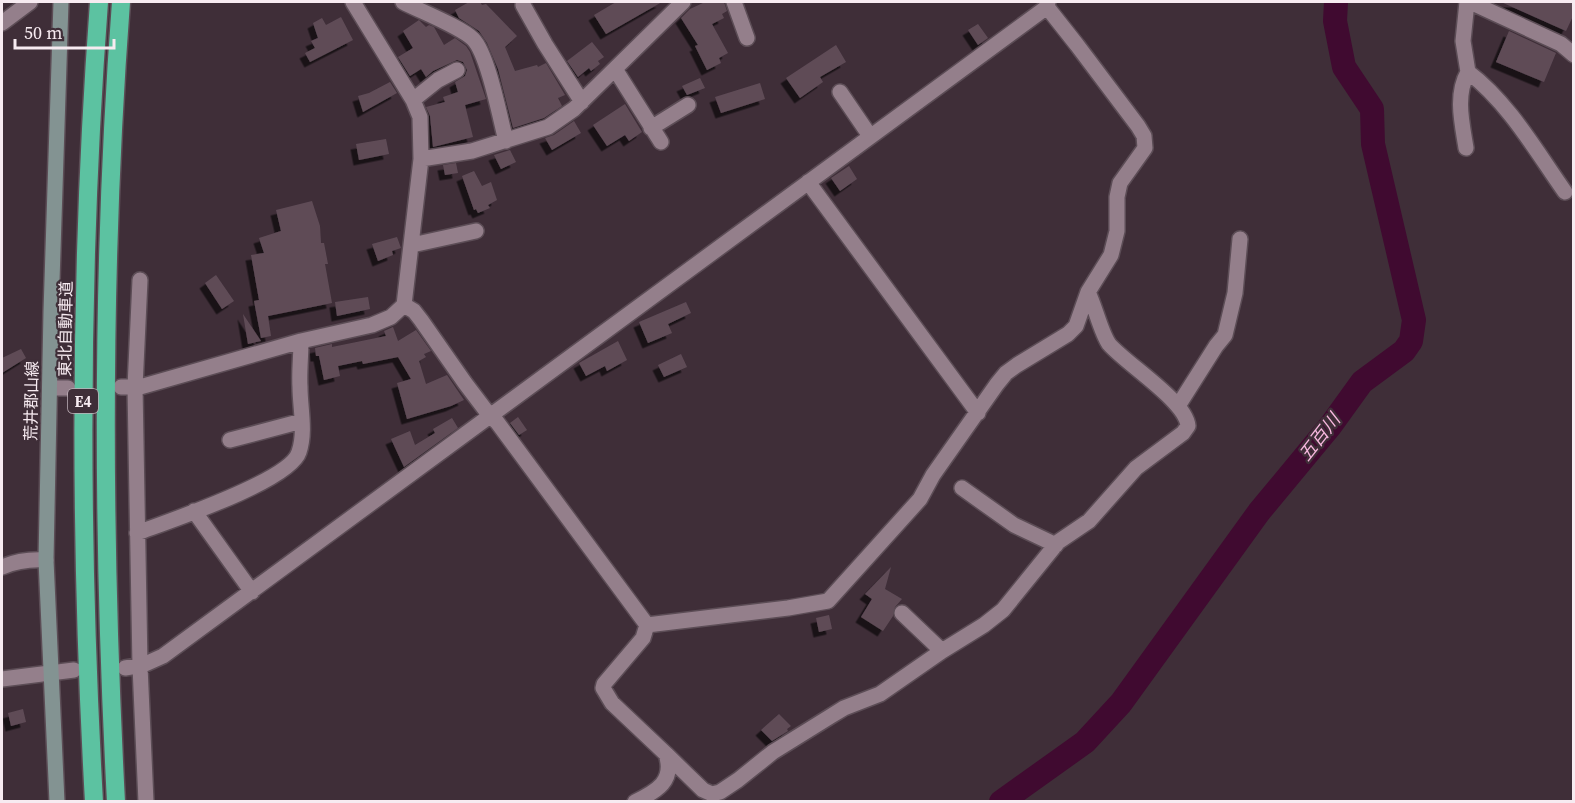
<svg xmlns="http://www.w3.org/2000/svg" width="1575" height="803" font-family="'Source Serif 4','Noto Sans JP',serif">
	<style>
		.lines { fill: none; stroke-linecap: round; stroke-linejoin: round }
		.river { stroke: #400a30; stroke-width: 24 }
		.building { fill: #5f4c57; filter: url(#shadow) }
		.minor-casing { stroke: #5c4d56; stroke-width: 18 }
		.secondary-casing { stroke: #5c4d56; stroke-width: 18 }
		.motorway-casing { stroke: #5c4d56; stroke-width: 21 }
		.minor { stroke: #947f8b; stroke-width: 15 }
		.secondary { stroke: #839392; stroke-width: 15 }
		.motorway { stroke: #5cc2a1; stroke-width: 18 }
		.labels { text-anchor: middle; dominant-baseline: central; stroke-width: 4.5; stroke-linejoin: round; paint-order: stroke }
		.shield { fill: #3f2e38; stroke: #c0b2ba; stroke-width: 1.5 }
		.shield-label { font-size: 15px; font-weight: bold; fill: #f7ebf1 }
		.street-label { font-size: 16px; fill: #f7ebf1; stroke: #3f2e38 }
		.water-label { font-size: 18px; font-style: italic; fill: #f8b8df; stroke: #3f2e38 }
	</style>
	<defs>
		<filter id="shadow"><feDropShadow dx="-5.5" dy="5.5" stdDeviation="0" flood-color="#0009"/></filter>
	</defs>
	<rect width="100%" height="100%" fill="#3f2e38"/>
	<g class="lines">
		<path class="river" d="M1001,802L1085,742L1121,703L1259,512L1331,425L1362,382L1404,351L1411,341L1414,320L1373,144L1372,109L1344,67L1335,21L1336,2"/>
	</g>
	<path class="building" d="M469,2H480L482,5L486,4L517,36L505,47L515,71L537,65L538,67L546,63L565,95L558,98L562,106L544,118L513,128L498,69L487,43L479,31L459,18L455,10Z
		M616,2H662L606,34L594,15Z
		M705,2H724L727,11L722,14L724,18L712,24L728,53L719,58L721,63L707,70L695,46L698,45L681,18L690,9Z
		M1501,2H1574V14L1566,31Z
		M341,17L353,40L310,62L305,53L315,48L311,41L318,38L313,23L322,18L326,25Z
		M419,20L426,27L429,25L434,27L444,45L455,38L466,46L470,52L486,99L465,105L473,137L433,147L430,116L426,107L445,102L443,97L458,92L455,82L465,76L467,70L463,62L457,60L433,71L426,77L421,69L410,76L398,57L413,48L403,31Z
		M978,24L988,38L978,45L968,30Z
		M1509,31L1556,53L1544,82L1496,62Z
		M592,42L604,57L598,61L600,64L591,71L589,68L578,77L567,61Z
		M836,45L846,62L820,77L823,82L800,98L786,78Z
		M700,78L705,88L687,95L682,86Z
		M390,82L397,93L363,112L358,96L369,93Z
		M760,83L765,99L721,113L715,97Z
		M625,104L642,132L629,141L625,135L607,146L593,125Z
		M574,121L581,133L552,150L545,138L554,135Z
		M386,139L389,154L359,160L356,144Z
		M510,150L516,162L501,169L494,155Z
		M456,163L458,173L445,175L443,165Z
		M849,166L857,179L840,191L831,178Z
		M474,171L482,186L491,182L497,200L488,205L490,208L478,213L476,209L474,210L462,176Z
		M312,201L320,226L321,243H324L328,264H325L332,303L268,316L271,336L261,338L254,301L259,300L251,255L264,253L259,238L281,231L276,210Z
		M397,237L401,248L392,251L393,255L378,261L372,244Z
		M216,275L234,301L222,309L205,283Z
		M368,297L370,309L337,316L335,302Z
		M686,302L691,313L668,324L672,333L648,343L639,322Z
		M243,314L261,341L248,344Z
		M393,327L398,341L416,330L431,351L424,354L426,357L419,361L426,384L447,375L464,400L451,406L407,419L397,383L411,379L398,357L363,364L362,361L338,366L340,376L324,380L319,356H316L315,348L332,344V347L386,336L384,331Z
		M618,341L627,360L607,371L605,366L586,376L579,363Z
		M21,349L26,358L2,373V358Z
		M681,354L687,367L664,377L658,365Z
		M518,417L527,430L519,435L510,423Z
		M452,418L458,428L404,467L391,439L410,431L415,445L435,433L433,429Z
		M891,567L885,589L902,599L895,607L893,616L883,631L861,617L872,599L865,594Z
		M829,615L832,629L819,632L816,618Z
		M23,709L26,722L11,726L8,713Z
		M779,714L791,726L787,729L788,731L772,741L761,730Z"/>
	<g class="lines">
		<g class="minor-casing">
			<path id="minor" d="M403,2C420,11 461,27 473,39C488,54 500,118 506,141
				M734,2L747,38
				M1467,2L1463,41L1468,72C1509,103 1536,151 1565,192
				M1470,2L1561,44L1574,55
				M523,5L545,44L582,102
				M2,23L30,2
				M615,69L661,142
				M840,92L870,136
				M413,100L438,80L457,70
				M651,128L688,105
				M1466,148C1462,123 1455,95 1468,72
				M421,159L472,151L548,127L574,109L683,2
				M808,182L978,413
				M412,245L476,231
				M140,280L135,387L140,666L146,802
				M404,305L414,311L421,320L465,383L490,416L497,422L647,625L788,608L828,601L920,499L933,475L997,384L1006,373L1017,365L1068,334L1076,326L1088,292L1111,255L1117,231V197L1120,183L1145,148L1144,136L1138,126L1077,45L1047,7
				M121,387H140L301,341L372,325L391,317L404,305L421,159L420,117L413,100L353,2
				M50,388H68
				M1178,406L1216,346L1225,335L1235,293L1240,239
				M230,440L302,421
				M962,488L1014,525L1056,545
				M194,511L252,592
				M137,533C169,521 290,481 299,452C306,431 300,408 300,387C299,372 301,356 301,341
				M2,567C16,561 30,559 46,560
				M902,613L942,651
				M125,668L143,665L163,656L1047,7L1048,2
				M2,679L74,670
				M666,754L703,790L712,794L720,792L738,780L773,752L831,716L844,708L880,694L942,651L984,625L1003,610L1058,542L1089,521L1136,468L1183,433L1188,426C1186,401 1126,364 1109,344C1101,333 1095,306 1088,292
				M635,802C657,791 675,781 666,754L612,703L603,688L604,684L643,638L647,625"/>
		</g>
		<g class="secondary-casing">
			<path id="secondary" d="M57,802L46,560L51,312L61,2"/>
		</g>
		<g class="motorway-casing">
			<path id="motorway" d="M94,802C79,534 79,269 99,2
				M116,802C102,535 101,267 121,2"/>
		</g>
		<use href="#minor" class="minor"/>
		<use href="#secondary" class="secondary"/>
		<use href="#motorway" class="motorway"/>
	</g>
	<g class="labels">
		<rect class="shield" x="68" y="389" width="30" height="24" rx="4.5"/>
		<g class="shield-label">
			<text x="83" y="401">E4</text>
		</g>
		<g class="street-label">
			<text transform="translate(65 329) rotate(-89)">東北自動車道</text>
			<text transform="translate(31 401) rotate(-89)">荒井郡山線</text>
		</g>
		<g class="water-label">
			<text transform="translate(1319 437) rotate(-52)">五百川</text>
		</g>
	</g>
	<rect width="1575" height="803" fill="none" stroke="#f7ebf1" stroke-width="6"/>
	<path d="M15 39v9h99v-9" fill="none" stroke="#f7ebf1" stroke-width="3"/>
	<text x="24" y="39" font-size="18" fill="#f7ebf1" stroke="#3f2e38" stroke-width="4.5" paint-order="stroke">50 m</text>
</svg>
